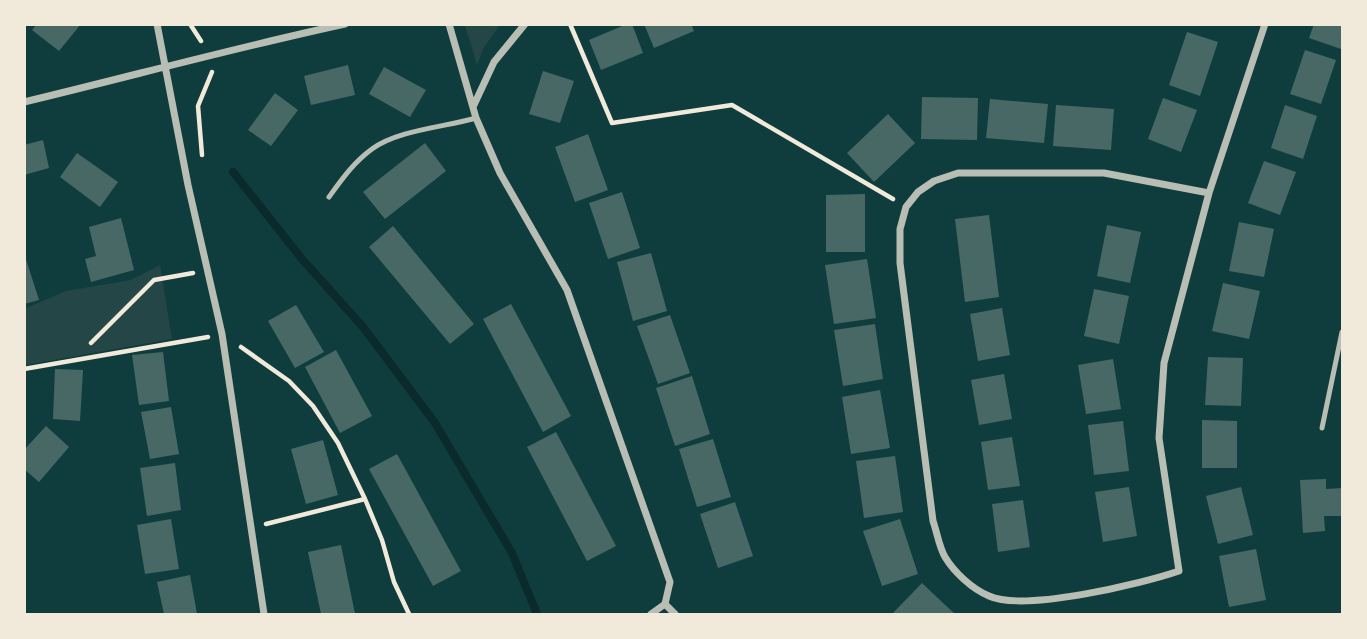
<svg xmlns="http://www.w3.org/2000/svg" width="1367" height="639" font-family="'Source Serif 4',serif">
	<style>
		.green { fill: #244646 }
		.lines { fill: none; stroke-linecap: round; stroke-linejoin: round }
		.stream { stroke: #0a2a2b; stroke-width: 8 }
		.building { fill: #486865 }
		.path { stroke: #f1e9da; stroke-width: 4.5 }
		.service { stroke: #b8beb3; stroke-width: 5 }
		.minor { stroke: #b8beb3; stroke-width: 7 }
	</style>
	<rect width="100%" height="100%" fill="#0f3d3e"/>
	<path class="green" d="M465,25H500L484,47L477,65Z
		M160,265L172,339L25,365L24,309L66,291L131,280Z"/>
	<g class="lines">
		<path class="stream" d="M233,172L302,259L363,327L435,423L512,553L537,614"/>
	</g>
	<path class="building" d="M37,24H81L59,51L32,30Z
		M627,24H632L643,53L601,70L589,40Z
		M644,24H691L694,31L654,48Z
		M1314,24H1342L1341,49L1309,38Z
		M1187,32L1218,42L1200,96L1169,85Z
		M1305,50L1336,60L1321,104L1290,94Z
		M348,65L355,95L311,105L304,76Z
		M384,67L426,90L410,117L369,94Z
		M543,71L574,81L560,123L529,114Z
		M275,93L298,110L271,146L248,130Z
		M922,97L978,98L977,140L921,139Z
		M1163,98L1197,110L1181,152L1148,139Z
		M990,99L1048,104L1044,143L986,138Z
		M1056,105L1114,109L1111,150L1053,146Z
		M1285,105L1317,116L1303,159L1271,148Z
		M888,114L915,143L874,182L847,153Z
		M588,134L608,190L575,202L555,147Z
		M43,140L49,168L24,175V145Z
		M425,143L446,171L385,219L363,192Z
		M77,153L118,182L100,207L60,177Z
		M1264,161L1296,172L1280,215L1248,203Z
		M622,192L640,248L608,259L589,203Z
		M865,194V252H826V195Z
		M989,215L999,297L965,302L955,219Z
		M121,218L134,270L91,282L85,259L96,256L89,227Z
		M1239,222L1274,229L1264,277L1229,271Z
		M1107,225L1141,232L1130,283L1097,276Z
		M393,226L474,324L450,344L369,247Z
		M24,253L39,300L24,304Z
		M651,253L667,311L633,321L617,262Z
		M867,259L876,318L834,324L825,265Z
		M1223,283L1260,291L1249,339L1212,331Z
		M1094,289L1129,296L1119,344L1084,336Z
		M511,304L571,416L543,432L483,319Z
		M296,305L324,352L295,368L268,321Z
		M1002,308L1010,355L978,361L970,314Z
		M670,315L690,373L658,384L637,326Z
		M875,324L883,379L843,386L834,330Z
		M336,350L372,416L340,433L305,367Z
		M163,352L169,401L139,405L132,355Z
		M1208,357L1243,358L1241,406L1205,405Z
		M1113,359L1121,409L1086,414L1078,365Z
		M55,369L83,370L80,421L53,419Z
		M1004,374L1012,419L979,425L971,380Z
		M692,376L710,434L675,446L656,388Z
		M880,390L890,448L851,454L842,397Z
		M171,407L179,454L150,459L141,412Z
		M1202,420L1237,421V468H1202Z
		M1123,421L1129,471L1094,475L1088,425Z
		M46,426L69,447L39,482L24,469V450Z
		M556,432L616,546L587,561L527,447Z
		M1012,437L1020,486L988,490L981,442Z
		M713,439L731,497L697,507L679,449Z
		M323,440L338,495L306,504L291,449Z
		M397,454L461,571L433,586L369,469Z
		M895,456L903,512L864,518L856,461Z
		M175,463L181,510L147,516L140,468Z
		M1326,479V489L1342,488V516H1324L1325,531L1303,533L1300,480Z
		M1129,487L1137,536L1103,542L1095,492Z
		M1241,487L1253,535L1218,544L1206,496Z
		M1023,500L1030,547L998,552L992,504Z
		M735,502L753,556L718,568L700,514Z
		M171,519L179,569L145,574L137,525Z
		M900,519L918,574L882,586L863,531Z
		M341,545L355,614H321L308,552Z
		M1256,549L1266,600L1229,607L1219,556Z
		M190,575L197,614H164L157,582Z
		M922,583L942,602L955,614L893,613Z"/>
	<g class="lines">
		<path class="path" d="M190,24L201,41
			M570,24L612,123L732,105L893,199
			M202,155L198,106L212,72
			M91,343L154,280L193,273
			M241,347L289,381L313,406L338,443L365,499L382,540L394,582L409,614
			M24,369L208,337
			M266,524L365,499"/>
		<path class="service" d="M329,197C342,179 354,162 372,149C398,130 445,127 476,118
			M1322,428L1342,332"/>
		<path class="minor" d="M157,24L188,185L222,334L264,614
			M449,24L476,118L500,173L567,290L670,582L665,604L651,614
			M24,102C132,76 238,47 345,24
			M473,107L494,62L525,24
			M1209,193L1104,173H958L934,181L918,192L906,207L900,229V263L933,521C937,532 939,547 945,557C954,572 972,589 989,596C1024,612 1141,584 1179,571L1159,438L1164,363L1209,193L1265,24
			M665,604L675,614"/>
	</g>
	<rect width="1367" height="639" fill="none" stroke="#f1e9da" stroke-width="52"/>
</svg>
